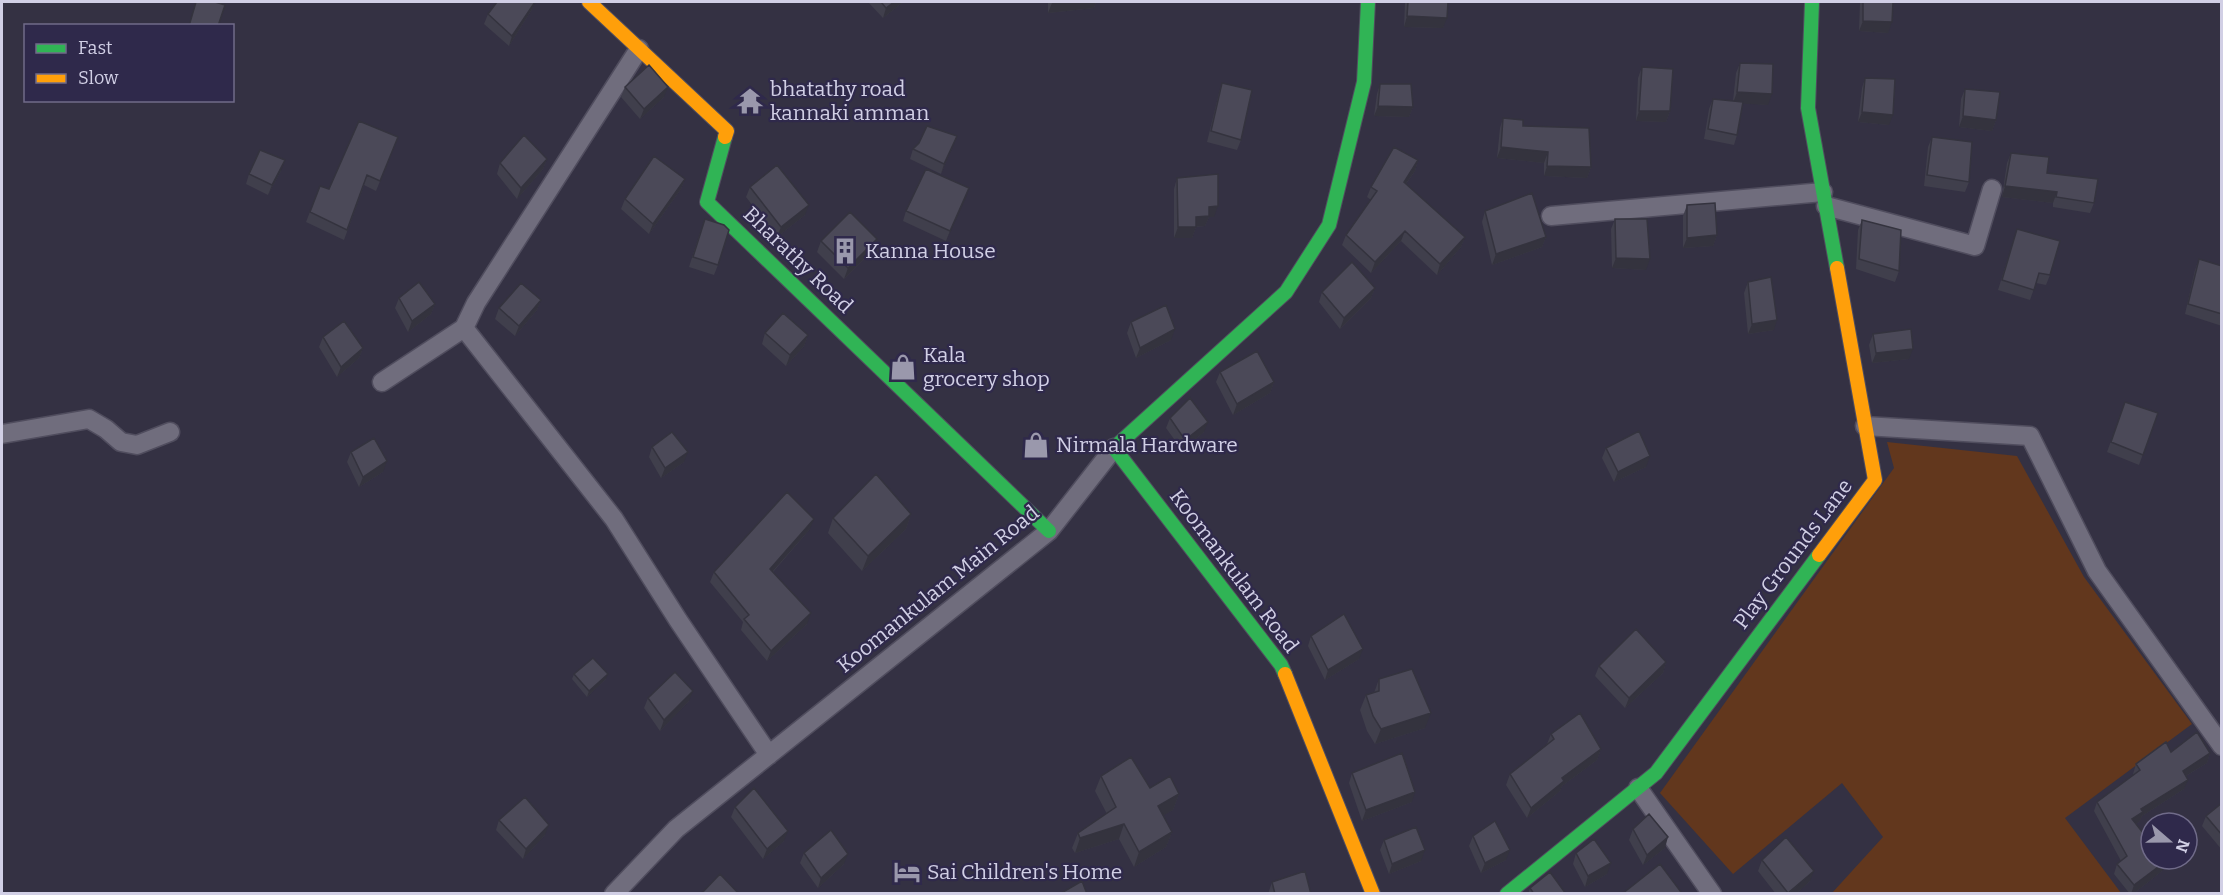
<svg xmlns="http://www.w3.org/2000/svg" width="2223" height="895" font-family="Bitter,serif">
	<style>
		.grass { fill: #62371d }
		.lines { fill: none; stroke-linecap: round; stroke-linejoin: round }
		.street-casing { stroke: #504d5e; stroke-width: 21 }
		.fast-casing { stroke: #504d5e; stroke-width: 16 }
		.slow-casing { stroke: #504d5e; stroke-width: 16 }
		.street { stroke: #706d7d; stroke-width: 18 }
		.fast { stroke: #30b455; stroke-width: 14 }
		.slow { stroke: #ff9f0a; stroke-width: 14 }
		.wall { fill: #403f4c }
		.shaded-wall { fill: #34333e }
		.building { fill: #4b4958; stroke: #34333e; stroke-width: 1.5 }
		.labels { text-anchor: middle; dominant-baseline: central; stroke-width: 4.5; stroke-linejoin: round; paint-order: stroke }
		.poi-label { font-size: 21px; fill: #d1cfe5; stroke: #2f294b; text-anchor: start }
		.street-label { font-size: 21px; fill: #d1cfe5; stroke: #2f294b }
	</style>
	<rect width="100%" height="100%" fill="#343143"/>
	<path class="grass" d="M1887,442L2017,456L2084,577L2192,724L2065,818L2121,893H1832L1883,837L1842,783L1733,874L1660,793L1894,468Z"/>
	<g class="lines">
		<g class="street-casing">
			<path id="street" d="M1826,206L1975,246L1992,189
				M1551,216L1823,192
				M464,328L614,519L678,620L769,755
				M382,382L464,328L476,303L639,49
				M1865,426L2030,436L2097,571L2222,746
				M2,434L89,419L106,429L121,442L137,445L170,432
				M1638,788L1712,894
				M614,894L676,829L1049,531L1114,448"/>
		</g>
		<g class="fast-casing">
			<path id="fast" d="M1812,2L1808,108L1837,268
				M725,137L707,202L1049,531
				M1285,674L1281,665L1114,448L1286,292L1329,225L1364,82L1368,2
				M1507,894L1656,773L1819,555"/>
		</g>
		<g class="slow-casing">
			<path id="slow" d="M589,2L727,131L725,137
				M1819,555L1875,480L1837,268
				M1285,674L1373,894"/>
		</g>
		<use href="#street" class="street"/>
		<use href="#fast" class="fast"/>
		<use href="#slow" class="slow"/>
	</g>
	<path class="wall" d="M535,2L531,11L509,46L484,24L488,14Z
		M868,2H903L883,18Z
		M1048,2H1096L1094,8L1048,13Z
		M1405,2H1448L1443,28L1404,27Z
		M1860,2H1893L1888,33L1859,31Z
		M1740,63L1768,105L1743,103L1737,135L1734,145L1704,139L1709,109L1713,99L1733,101L1736,73Z
		M1642,67L1670,111L1666,122L1636,121L1638,78Z
		M1865,78L1889,125L1858,122L1862,88Z
		M1222,83L1241,140L1237,150L1207,142L1219,93Z
		M1380,84L1413,107L1409,117L1374,116L1377,94Z
		M625,87L664,97L640,119L621,97Z
		M1965,89L1996,120L1992,131L1959,127L1961,99Z
		M1503,118L1523,126L1591,167L1587,178L1544,176V163L1497,158L1500,128Z
		M957,136L941,174L910,159L913,149Z
		M1932,137L1969,182L1965,192L1924,186L1928,147Z
		M394,147L376,191L364,185L344,240L306,222L320,186L329,189Z
		M2011,153L2047,173L2094,203L2090,213L2053,207V203L2002,197L2007,163Z
		M547,159L543,169L517,199L497,174L500,163Z
		M1418,160L1415,171L1406,184L1465,237L1461,247L1437,275L1401,241L1371,273L1342,245L1346,235L1371,200L1367,197L1371,187Z
		M281,171L268,195L246,184L249,174Z
		M1177,178L1214,217H1209L1205,226L1196,227L1192,238H1174V189Z
		M685,179L681,189L649,234L621,209L625,199Z
		M750,187L805,215L777,237L746,197Z
		M969,188L946,241L903,221L906,211Z
		M1687,205L1717,235L1713,246L1683,248V216Z
		M1485,211L1546,237L1542,247L1492,265L1482,222Z
		M1615,219L1646,270L1612,268L1611,229Z
		M1862,220L1899,271L1895,282L1856,269L1858,230Z
		M2017,229L2050,275L2046,285L2036,283L2030,300L1998,290Z
		M701,230L718,265L714,275L689,267Z
		M877,239L873,250L844,279L817,252L821,241Z
		M2199,259L2222,266V326L2185,314L2195,270Z
		M1748,282L1774,330L1748,334L1744,293Z
		M1375,288L1371,298L1340,329L1319,302L1322,292Z
		M399,298L435,304L431,314L408,332L395,308Z
		M541,300L537,310L515,336L495,319L499,308Z
		M1131,322L1171,340L1136,358L1127,333Z
		M765,333L808,335L804,346L786,366L762,344Z
		M1873,334L1909,359L1872,363L1869,345Z
		M323,337L363,348L359,358L337,377L319,347Z
		M1220,372L1274,382L1270,393L1233,415L1216,382Z
		M2125,402L2158,413L2139,465L2107,452Z
		M1170,418L1204,432L1182,450L1166,428Z
		M652,447L684,462L661,478L649,457Z
		M1606,448L1646,467L1614,482L1602,458Z
		M351,452L383,472L359,487L347,462Z
		M911,514L906,529L862,571L828,533L833,518Z
		M810,529L773,572L807,624L767,661L741,630L743,622L710,582L714,572Z
		M1311,636L1359,659L1325,680L1308,646Z
		M1666,662L1663,673L1625,708L1595,676L1599,666Z
		M574,674L606,679L587,697L572,679Z
		M1379,679L1425,728L1375,744L1367,731L1360,710L1366,695L1374,693Z
		M648,698L689,701L660,731L644,708Z
		M1551,734L1601,749L1597,760L1562,786L1560,791L1527,818L1506,785L1510,774L1547,744Z
		M2171,752L2210,753L2207,763L2186,776L2184,789L2142,816L2139,822L2136,824L2162,871L2133,894H2130L2114,874L2117,864L2121,861L2094,811L2097,802L2134,775L2133,774L2136,764Z
		M1352,773L1412,802L1362,821L1349,783Z
		M1101,776L1179,794L1173,810L1163,815L1172,832L1166,847L1134,867L1119,839L1075,853L1072,848L1078,833L1107,814L1095,791Z
		M2222,803V850L2202,826L2206,816Z
		M735,807L784,841L763,859L731,817Z
		M499,820L545,835L523,859L496,830Z
		M1633,829L1665,848L1643,865L1629,840Z
		M1473,836L1506,860L1481,873L1469,846Z
		M1384,840L1421,861L1389,874L1380,850Z
		M804,853L844,864L818,888L800,863Z
		M1576,853L1607,874L1585,887L1573,864Z
		M1762,860L1810,881L1796,894H1776L1758,871Z
		M1272,882L1311,894H1268Z
		M1530,888L1566,894H1528Z"/>
	<path class="shaded-wall" d="M535,2L531,11L509,46L512,36Z
		M894,2H903L883,18L886,8Z
		M1064,2H1096L1094,8L1048,13L1052,3Z
		M1407,16L1447,18L1443,28L1404,27Z
		M1863,21L1892,22L1888,33L1859,31Z
		M668,87L664,97L640,119L644,109Z
		M1737,92L1772,94L1768,105L1733,103Z
		M1378,106L1413,107L1409,117L1374,116Z
		M1639,111H1670L1666,122L1636,121Z
		M1862,112L1893,115L1889,125L1858,122Z
		M1963,116L1996,120L1992,131L1959,127Z
		M957,136L953,146L941,174L944,164Z
		M1501,147L1548,152L1544,163L1497,158Z
		M547,159L543,169L517,199L521,188Z
		M285,160L281,171L268,195L272,185Z
		M1418,160L1415,171L1400,192L1404,182Z
		M1547,166L1591,167L1587,178L1544,176Z
		M685,179L681,189L649,234L653,224Z
		M2005,186L2057,192L2053,203L2002,197Z
		M969,188L966,198L946,241L950,231Z
		M809,205L805,215L777,237L781,227Z
		M1218,206L1214,217H1209L1205,226L1192,227L1196,217L1209,207Z
		M1178,227H1196L1192,238H1174Z
		M1405,231L1401,241L1371,273L1375,262Z
		M1717,235L1713,246L1683,248L1687,238Z
		M1465,237L1461,247L1437,275L1440,264Z
		M1546,237L1542,247L1492,265L1496,254Z
		M877,239L873,250L844,279L848,268Z
		M1616,258L1650,259L1646,270L1612,268Z
		M1375,288L1371,298L1340,329L1344,318Z
		M541,300L537,310L515,336L519,326Z
		M435,304L431,314L408,332L412,321Z
		M1777,320L1774,330L1748,334L1752,324Z
		M1175,329L1171,340L1136,358L1140,348Z
		M808,335L804,346L786,366L790,355Z
		M363,348L359,358L337,377L341,367Z
		M1913,349L1909,359L1872,363L1876,353Z
		M1274,382L1270,393L1233,415L1237,404Z
		M1208,422L1204,432L1182,450L1185,440Z
		M688,452L684,462L661,478L665,468Z
		M1650,456L1646,467L1614,482L1618,472Z
		M387,461L383,472L359,487L363,477Z
		M911,514L906,529L862,571L868,556Z
		M814,519L810,529L766,579L770,569Z
		M811,613L807,624L767,661L771,651Z
		M1363,649L1359,659L1325,680L1328,670Z
		M1666,662L1663,673L1625,708L1629,698Z
		M608,674L606,679L587,697L589,691Z
		M693,691L689,701L660,731L664,720Z
		M1431,713L1425,728L1375,744L1381,729Z
		M1601,749L1597,760L1562,786L1560,791L1527,818L1531,808L1562,778Z
		M2210,753L2207,763L2179,780L2183,771Z
		M2188,780L2184,789L2142,816L2139,822L2128,829L2132,819L2141,809Z
		M1415,792L1412,802L1362,821L1366,810Z
		M1179,794L1173,810L1153,821L1158,806Z
		M1124,824L1119,839L1075,853L1080,838Z
		M549,825L545,835L523,859L526,849Z
		M788,831L784,841L763,859L767,849Z
		M1172,832L1166,847L1134,867L1139,852Z
		M1668,837L1665,848L1643,865L1647,855Z
		M1425,850L1421,861L1389,874L1392,864Z
		M1510,850L1506,860L1481,873L1485,863Z
		M848,854L844,864L818,888L821,878Z
		M2166,861L2162,871L2133,894H2131L2134,885Z
		M1611,863L1607,874L1585,887L1588,876Z
		M1814,871L1810,881L1796,894H1788Z"/>
	<path class="building" d="M196,2H215L225,5L218,26H189Z
		M497,2H535L512,36L488,14Z
		M881,2H894L886,8Z
		M1408,2H1448L1447,18L1407,16Z
		M1863,2H1893L1892,22L1863,21Z
		M1740,63L1773,64L1772,94L1737,92Z
		M649,65L668,87L644,109L625,87Z
		M1642,67L1673,69L1670,111H1639Z
		M1865,78L1895,79L1893,115L1862,112Z
		M1222,83L1252,90L1241,140L1211,131Z
		M1380,84H1411L1413,107L1378,106Z
		M1965,89L2000,92L1996,120L1963,116Z
		M1713,99L1743,102L1737,135L1708,129Z
		M1503,118L1523,120V126L1589,128L1591,167L1547,166L1548,152L1501,147Z
		M359,121L398,137L380,181L367,175L347,230L310,212L320,186L329,189Z
		M927,126L957,136L944,164L913,149L919,143Z
		M524,135L547,159L521,188L500,163Z
		M1932,137L1972,142L1969,182L1927,175Z
		M1394,147L1418,160L1404,182L1465,237L1440,264L1405,231L1375,262L1346,235L1377,191L1371,187Z
		M260,150L285,160L272,185L249,174Z
		M2011,153L2049,157L2047,173L2098,179L2094,203L2056,197L2057,192L2005,186Z
		M654,156L685,179L653,224L625,199Z
		M777,165L809,205L781,227L750,187Z
		M926,169L969,188L950,231L906,211Z
		M1218,174V206L1209,207V216L1196,217V227H1178L1177,178Z
		M1532,193L1546,237L1496,254L1485,211Z
		M1715,203L1717,235L1687,238V205Z
		M850,212L877,239L848,268L821,241Z
		M705,219L724,225L729,230L718,265L693,257Z
		M1615,219H1647L1650,259L1616,258Z
		M1862,220L1901,230L1899,271L1859,259Z
		M2017,229L2060,241L2050,275L2039,273L2034,290L2002,280Z
		M2199,259L2222,266V314L2188,304Z
		M1352,262L1375,288L1344,318L1322,292Z
		M1771,277L1777,320L1752,324L1748,282Z
		M419,282L435,304L412,321L399,298Z
		M521,283L541,300L519,326L499,308Z
		M1166,305L1175,329L1140,348L1131,322Z
		M783,313L808,335L790,355L765,333Z
		M344,321L363,348L341,367L323,337Z
		M1911,329L1913,349L1876,353L1873,334Z
		M1257,351L1274,382L1237,404L1220,372Z
		M1190,398L1208,422L1185,440L1170,418Z
		M2125,402L2158,413L2143,455L2111,442Z
		M1639,431L1650,456L1618,472L1606,448Z
		M672,432L688,452L665,468L652,447Z
		M374,438L387,461L363,477L351,452Z
		M876,474L911,514L868,556L833,518Z
		M787,492L814,519L770,569L811,613L771,651L744,619L749,615L714,572Z
		M1344,614L1363,649L1328,670L1311,636Z
		M1636,629L1666,662L1629,698L1599,666Z
		M593,658L608,674L589,691L574,674Z
		M1412,669L1431,713L1381,729L1373,716L1366,695L1379,691V679Z
		M675,672L693,691L664,720L648,698Z
		M1580,713L1601,749L1562,778L1564,781L1531,808L1510,774L1554,739L1551,734Z
		M2197,732L2210,753L2183,771L2188,780L2141,809L2143,812L2132,819L2151,843V859H2164L2166,861L2134,885L2117,864L2127,856L2097,802L2140,770L2136,764L2166,742L2171,752Z
		M1402,753L1415,792L1366,810L1352,773Z
		M1131,757L1150,788L1170,776L1179,794L1158,806L1172,832L1139,852L1124,824L1080,838L1078,833L1116,807L1101,776Z
		M754,788L788,831L767,849L735,807Z
		M525,797L549,825L526,849L499,820Z
		M2222,803V835L2206,816Z
		M1649,814L1668,837L1647,855L1633,829Z
		M1495,821L1510,850L1485,863L1473,836Z
		M1416,827L1425,850L1392,864L1384,840Z
		M831,830L848,854L821,878L804,853Z
		M1786,837L1814,871L1788,893L1762,860Z
		M1594,839L1611,863L1588,876L1576,853Z
		M1660,864L1681,892L1680,894H1622Z
		M1305,871L1311,894H1275L1272,882Z
		M1550,872L1566,894H1534L1530,888Z
		M720,874L739,894H701Z
		M1082,881L1087,894H1064L1063,892Z"/>
	<defs>
		<g id="temple-bare" transform="scale(2.07)"><path d="M0-6L5-2H3V0L6.5 2.5H4V6H1.5V3h-3V6H-4V2.5H-6.5L-3 0V-2H-5Z" fill="#9a98ac" stroke="#2f294b" stroke-width="2.5" paint-order="stroke"/></g>
		<g id="building-bare" transform="scale(2.07)"><path d="M-4-6H4V6H1V3H-1V6H-4ZM-2.5-4.3h1.7v1.8h-1.7ZM.8-4.3h1.7v1.8H.8ZM-2.5-1h1.7V.8h-1.7ZM.8-1h1.7V.8H.8Z" fill="#9a98ac" stroke="#2f294b" stroke-width="2.5" paint-order="stroke"/></g>
		<g id="shop-bare" transform="scale(2.07)"><path d="M-5-2.5h2.3a2.7 3.5 0 0 1 5.4 0H5L5.5 6h-11ZM-1.5-2.5h3a1.5 2.3 0 0 0-3 0Z" fill="#9a98ac" stroke="#2f294b" stroke-width="2.5" paint-order="stroke"/></g>
		<g id="hotel-bare" transform="scale(2.07)"><path d="M-6-4.5h1.5V1H6V5H4.5V3h-9V5H-6ZM-4 0a1.8 1.8 0 1 1 3.6 0ZM.5 0V-2.5h3Q6-2.5 6 0Z" fill="#9a98ac" stroke="#2f294b" stroke-width="2.5" paint-order="stroke"/></g>
	</defs>
	<g fill-rule="evenodd">
		<use href="#temple-bare" x="750" y="101"/>
		<use href="#building-bare" x="845" y="251"/>
		<use href="#shop-bare" x="903" y="367"/>
		<use href="#shop-bare" x="1036" y="445"/>
		<use href="#hotel-bare" x="907" y="872"/>
	</g>
	<g class="labels">
		<g class="poi-label">
			<text x="770" y="89">bhatathy road<tspan x="770" dy="24">kannaki amman</tspan></text>
			<text x="865" y="251">Kanna House</text>
			<text x="923" y="355">Kala<tspan x="923" dy="24">grocery shop</tspan></text>
			<text x="1056" y="445">Nirmala Hardware</text>
			<text x="927" y="872">Sai Children's Home</text>
		</g>
		<g class="street-label">
			<text transform="translate(798 260) rotate(44)">Bharathy Road</text>
			<text transform="translate(1793 554) rotate(-53)">Play Grounds Lane</text>
			<text transform="translate(1234 571) rotate(53)">Koomankulam Road</text>
			<text transform="translate(938 589) rotate(-39)">Koomankulam Main Road</text>
		</g>
	</g>
	<rect width="2223" height="895" fill="none" stroke="#d1cfe5" stroke-width="6"/>
	<rect x="24" y="24" width="210" height="78" fill="#2f294b" stroke="#706b89" stroke-width="1.5"/>
	<rect x="36" y="44" width="30" height="9" fill="#30b455" stroke="#706b89" stroke-width="1.5"/>
	<text x="78" y="54" font-size="18" fill="#d1cfe5">Fast</text>
	<rect x="36" y="74" width="30" height="9" fill="#ff9f0a" stroke="#706b89" stroke-width="1.5"/>
	<text x="78" y="84" font-size="18" fill="#d1cfe5">Slow</text>
	<g transform="translate(2169 841) rotate(110)"><circle r="28" fill="#2f294b" stroke="#706b89" stroke-width="1.5"/>
	<path d="M0-4.5L10 22L0 15L-10 22Z" fill="#9a98ac"/>
	<text y="-9" font-size="16" font-weight="bold" text-anchor="middle" fill="#d1cfe5">N</text>
	</g>
</svg>
